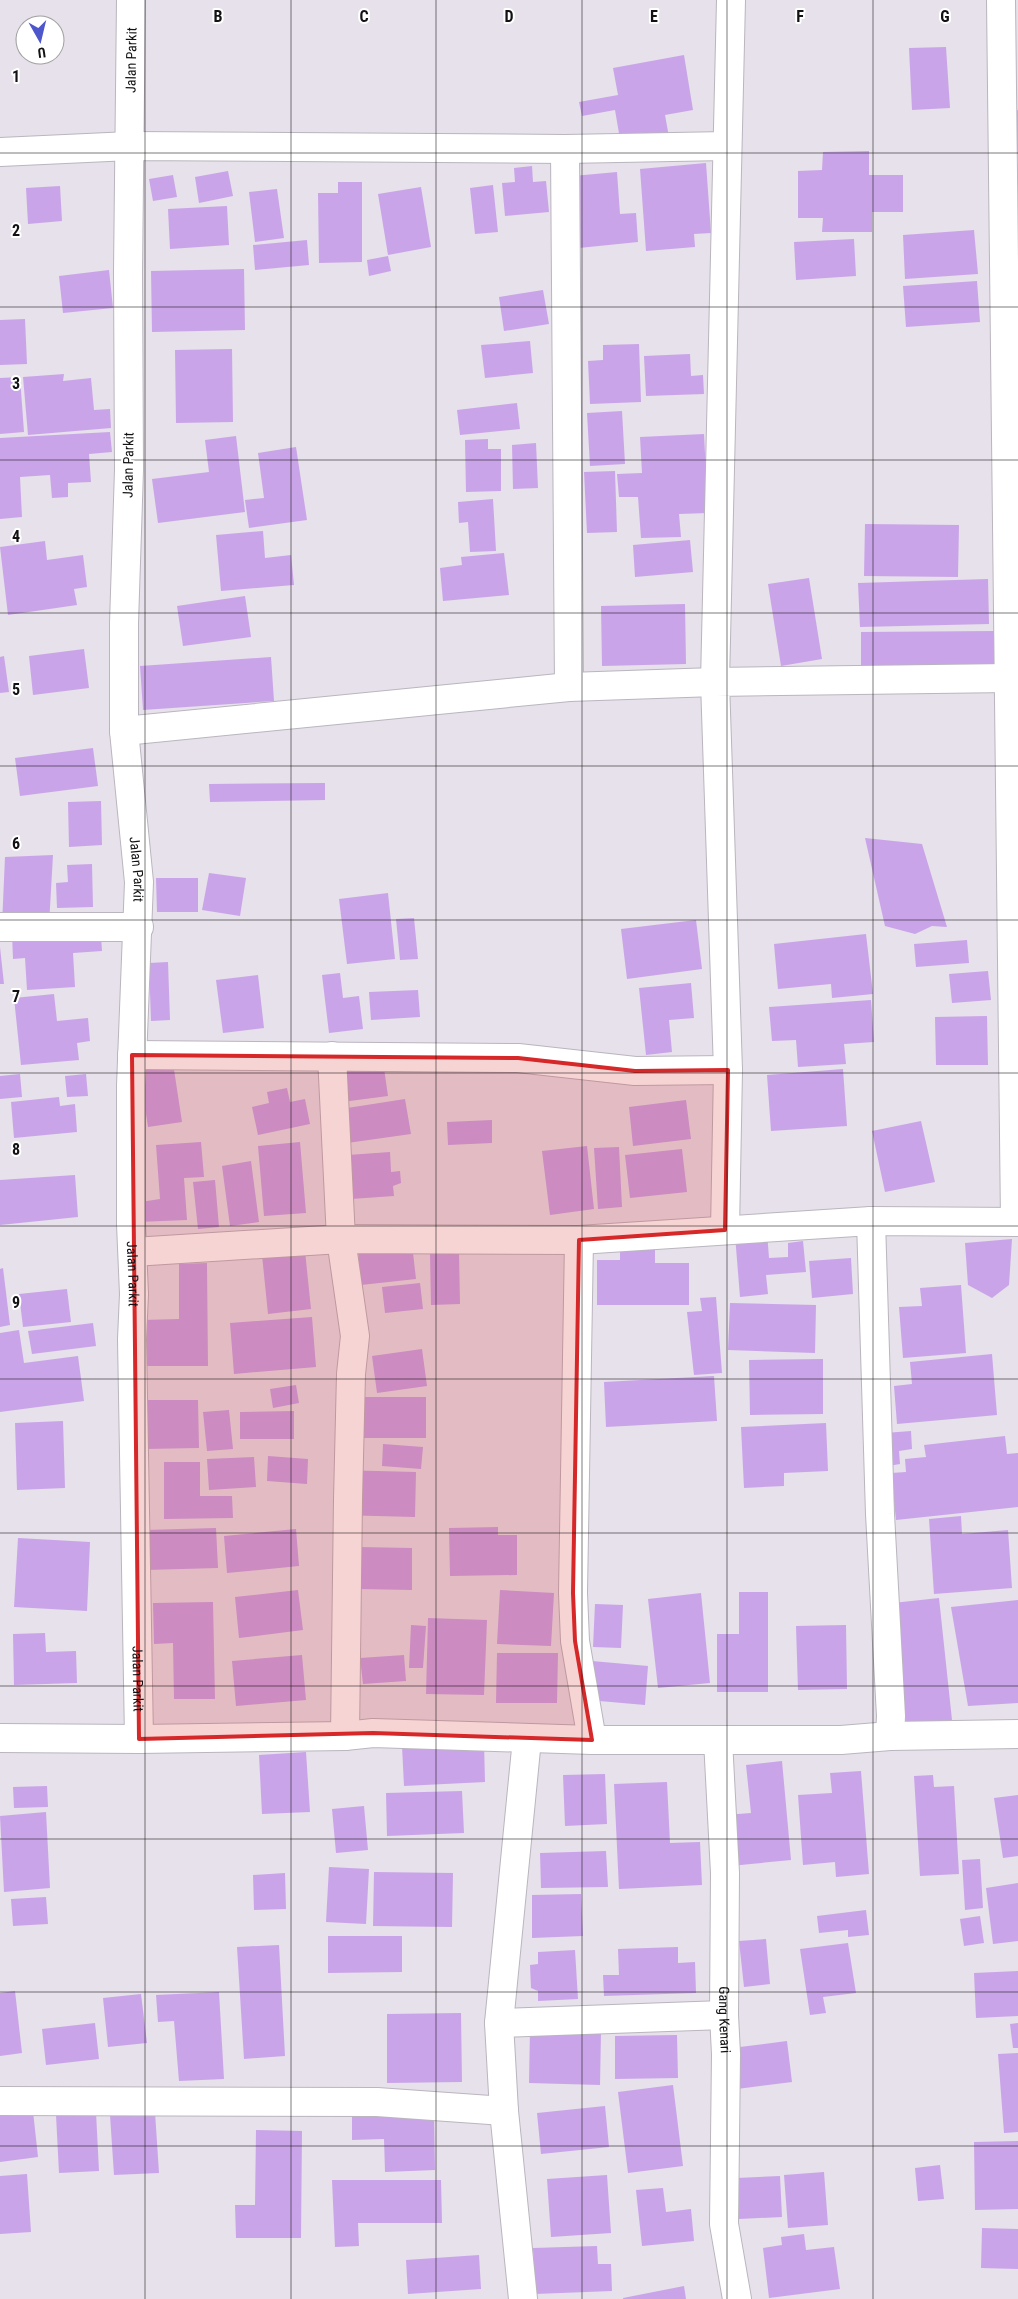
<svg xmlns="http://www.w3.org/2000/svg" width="1018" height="2299" font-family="'Roboto Condensed',sans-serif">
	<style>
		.building { fill: #caa4e8 }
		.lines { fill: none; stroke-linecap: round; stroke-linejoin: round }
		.street-casing { stroke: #bab5be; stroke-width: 30 }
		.street { stroke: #fff; stroke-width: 28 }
		.marked { fill: #d62828; fill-opacity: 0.2; stroke: #d62828; stroke-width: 4; stroke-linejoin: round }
		.grid { fill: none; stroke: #131114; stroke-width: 1; stroke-opacity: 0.55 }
		.labels { text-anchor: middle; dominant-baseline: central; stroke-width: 4; stroke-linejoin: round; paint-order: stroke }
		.street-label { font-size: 14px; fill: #131114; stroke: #fff }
		.grid-label { font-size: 16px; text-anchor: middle; font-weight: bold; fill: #131114; stroke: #fff; stroke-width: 4; stroke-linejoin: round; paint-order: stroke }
	</style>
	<rect width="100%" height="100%" fill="#e6e1ea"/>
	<path class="building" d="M946,47L950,108L912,110L909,48Z
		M684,55L693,110L665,115L669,137L621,145L615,110L582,116L579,102L618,95L613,68Z
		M1018,110V154H1014L1012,111Z
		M869,151V175H903V212H872V232H822L823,218H798V171L822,170L823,152Z
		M706,163L711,233L694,234L695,247L646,251L640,169Z
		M532,166L533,182L546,181L549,212L505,216L502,183L515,182L514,168Z
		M228,171L233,196L199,203L195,177Z
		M617,172L620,214L636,213L638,242L579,248L573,176Z
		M173,175L177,197L153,201L149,179Z
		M338,182H362V262L319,263L318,193H338Z
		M493,185L498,232L475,234L470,188Z
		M60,186L62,221L28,224L26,188Z
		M421,187L431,247L388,255L378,194Z
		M277,189L284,238L255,242L249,192Z
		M227,206L229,245L170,249L168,209Z
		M974,230L978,274L905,279L903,235Z
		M854,239L856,276L796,280L794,242Z
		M307,240L309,265L255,270L253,245Z
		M388,256L391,271L369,276L367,260Z
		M244,269L245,330L152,332L151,271Z
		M109,270L113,308L63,313L59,276Z
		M977,281L980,322L906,327L903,286Z
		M543,290L549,324L504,331L499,297Z
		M25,319L27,364L0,365V320Z
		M530,341L533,373L485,378L481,345Z
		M639,344L641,402L590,404L588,361L603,360V345Z
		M232,349L233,422L176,423L175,350Z
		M690,354L691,376L703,375L704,394L646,396L644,356Z
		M64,374L63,381L91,378L94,410L110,409L111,428L28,435L23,377Z
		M20,377L24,432L0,434V378Z
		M517,403L520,429L460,435L457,410Z
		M622,411L625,464L590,466L587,413Z
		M110,432L112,452L89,454L91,482L68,483V497L52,498L50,475L20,477L22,517L0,519V438Z
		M704,434L708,513L679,514L681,537L641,538L638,497H619L617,474L642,473L640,437Z
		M236,436L245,512L158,523L152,479L209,472L205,440Z
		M488,439V449H501V491L466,492L465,440Z
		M536,443L538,488L513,489L512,445Z
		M296,447L307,520L249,528L245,500L264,498L258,453Z
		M615,471L617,532L587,533L584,472Z
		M493,499L496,551L470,552L468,522L459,523L458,502Z
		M865,524L959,525L958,577L864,576Z
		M263,531L265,558L291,555L294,585L221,591L216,535Z
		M690,540L693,572L635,577L633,545Z
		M45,541L47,560L83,555L87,587L74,589L77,605L8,615L0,547Z
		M504,553L509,595L443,601L440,568L462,565L461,557Z
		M809,578L822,659L781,666L768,584Z
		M988,579L989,624L860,627L858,583Z
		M245,596L251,637L183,646L177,606Z
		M685,604L686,664L602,666L601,606Z
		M994,631V677L861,678V632Z
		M84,649L89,688L33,695L29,656Z
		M4,656L9,692L0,693V657Z
		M271,657L274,701L143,710L140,666Z
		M93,748L98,786L20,796L15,758Z
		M325,783V800L210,802L209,784Z
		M101,801L102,845L69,847L68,802Z
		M865,838L922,844L947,927L932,926L915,934L885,926Z
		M53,855L49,925H2L5,857Z
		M92,864L93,907L57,908L56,883L68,882L67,865Z
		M209,873L246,878L240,916L202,910Z
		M156,878H198V912H157Z
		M388,893L395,959L347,964L339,899Z
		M414,918L418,959L400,960L396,919Z
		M696,920L702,969L627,979L621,929Z
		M12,934L101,936L102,951L73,953L75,987L27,990L25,958L13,959Z
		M866,934L873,994L832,998L831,984L778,989L774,944Z
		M967,940L969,963L916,967L914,944Z
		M0,947L4,984H0Z
		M168,962L170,1020L151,1021L149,963Z
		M988,971L991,1000L952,1003L949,974Z
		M340,973L343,998L359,996L363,1029L329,1033L322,975Z
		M258,975L264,1028L223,1033L216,980Z
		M691,983L694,1018L669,1020L672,1052L646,1055L639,988Z
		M418,990L420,1017L371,1020L369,992Z
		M54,994L57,1021L88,1018L90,1041L77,1043L79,1060L21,1065L14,998Z
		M871,1000L874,1042L844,1044L846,1064L798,1067L796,1040L772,1041L769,1007Z
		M987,1016L988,1065H936L935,1017Z
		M383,1061L388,1096L342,1102L338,1067Z
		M173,1063L182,1122L148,1127L139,1068Z
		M843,1069L847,1126L771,1131L767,1075Z
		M20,1074L22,1097L0,1099V1076Z
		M86,1074L88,1096L67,1097L65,1076Z
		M287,1088L290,1102L305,1099L310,1124L258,1135L252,1107L269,1103L267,1092Z
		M59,1097L60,1106L75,1104L77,1132L14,1138L11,1102Z
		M405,1099L411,1134L333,1145L328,1111Z
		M686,1100L691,1139L633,1146L629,1107Z
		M492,1120V1143L448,1145L447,1122Z
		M921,1121L935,1182L885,1192L872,1131Z
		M201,1142L204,1177L184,1178L187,1220L137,1222L134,1203L160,1199L156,1145Z
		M300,1142L306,1213L264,1216L258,1146Z
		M587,1146L594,1209L550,1215L542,1151Z
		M619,1147L622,1207L598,1209L594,1148Z
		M682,1149L687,1192L630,1198L625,1155Z
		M390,1152L391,1172L400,1171L401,1183L393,1186L394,1196L351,1199L348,1155Z
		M251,1161L259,1222L230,1226L222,1166Z
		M75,1175L78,1217L0,1225V1180Z
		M215,1180L219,1227L198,1229L193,1182Z
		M767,1232L769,1258L788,1257V1243L803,1241L806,1272L766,1275L768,1294L740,1297L735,1235Z
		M1012,1239L1009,1285L992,1298L968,1285L965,1243Z
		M412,1244L416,1279L361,1285L358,1249Z
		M620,1246H655V1263H689V1305H597V1260H620Z
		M305,1251L311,1309L268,1314L262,1255Z
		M459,1252L460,1304L431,1305L430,1253Z
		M851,1258L853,1294L812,1298L809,1261Z
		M207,1263L208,1366H143L142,1320L179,1319V1264Z
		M3,1268L10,1325L0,1327V1269Z
		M420,1283L423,1309L385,1313L382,1287Z
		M961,1285L966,1353L903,1358L899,1307L922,1306L920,1288Z
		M67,1289L71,1322L23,1327L19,1294Z
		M716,1297L722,1373L694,1375L687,1312L702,1311L700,1298Z
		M730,1303L816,1305L815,1353L728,1350Z
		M312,1317L316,1367L234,1374L230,1323Z
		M93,1323L96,1346L32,1354L28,1331Z
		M19,1330L24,1363L78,1356L84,1401L0,1412V1333Z
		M422,1349L427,1386L377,1393L372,1356Z
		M992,1354L997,1415L897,1424L894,1386L912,1384L910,1362Z
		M823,1359V1414L750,1415L749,1360Z
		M714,1376L717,1421L606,1427L604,1382Z
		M296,1385L299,1403L273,1408L270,1389Z
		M359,1397H426V1438H359Z
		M144,1400H198L199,1448L144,1449Z
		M229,1410L233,1449L207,1451L203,1412Z
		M294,1411V1439H240V1412Z
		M63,1421L65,1488L17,1490L15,1423Z
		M826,1423L828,1471L784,1473V1486L744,1488L741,1427Z
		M911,1431L912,1449L899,1451L900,1464L888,1466L885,1433Z
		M1005,1436L1007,1454L1018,1453V1507L896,1520L891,1473L906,1472L905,1459L926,1457L924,1445Z
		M383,1444L423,1447L421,1469L382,1466Z
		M268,1456L308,1459L307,1484L267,1481Z
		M254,1457L256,1487L209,1490L207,1459Z
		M164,1462H200V1496H232L233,1518L164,1519Z
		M338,1470L416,1472L415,1517L337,1515Z
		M961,1516L962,1534L1008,1530L1012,1588L934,1594L929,1519Z
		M498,1527V1535H517V1575L450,1576L449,1528Z
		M216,1528L218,1568L146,1570L145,1530Z
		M296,1529L299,1566L227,1573L224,1536Z
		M18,1538L90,1542L87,1611L14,1607Z
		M358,1547L412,1548V1590L357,1589Z
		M298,1590L303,1630L239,1638L235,1597Z
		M500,1590L554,1593L551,1646L497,1644Z
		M739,1592H768V1692H717V1634H739Z
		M701,1593L710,1683L658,1688L648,1599Z
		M939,1598L952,1720L906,1725L893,1603Z
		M1018,1600V1703L968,1706L951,1607Z
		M213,1602L215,1699H174L173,1643L154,1644L153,1603Z
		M595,1604L623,1605L621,1648L593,1647Z
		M428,1618L487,1620L484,1695L426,1694Z
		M411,1625L426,1626L423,1668H409Z
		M846,1625L847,1689L798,1690L796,1626Z
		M45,1633L46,1652L76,1651L77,1683L14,1685L13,1634Z
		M497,1653H558L557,1703H496Z
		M302,1655L306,1700L236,1706L232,1661Z
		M404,1655L406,1681L363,1684L360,1658Z
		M592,1661L648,1666L645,1705L588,1700Z
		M484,1743L485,1782L404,1786L402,1746Z
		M306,1752L310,1812L262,1814L259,1755Z
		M782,1761L791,1860L730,1866L725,1815L751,1813L746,1765Z
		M861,1771L869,1874L836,1877L835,1862L803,1865L798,1795L832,1793L830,1773Z
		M605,1774L607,1824L565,1826L563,1775Z
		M933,1775L934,1787L954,1786L959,1874L920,1876L914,1776Z
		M667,1782L670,1843L700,1842L702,1885L619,1889L614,1784Z
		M47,1786L48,1807L14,1808L13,1787Z
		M462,1791L464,1833L387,1836L386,1793Z
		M1018,1795V1856L1003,1858L994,1798Z
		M364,1806L368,1850L336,1853L332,1809Z
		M46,1812L50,1888L4,1892L0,1816Z
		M606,1851L608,1887L541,1888L540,1853Z
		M980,1859L983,1908L965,1910L962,1860Z
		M329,1867L369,1869L366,1924L326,1922Z
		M374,1872L453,1873L452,1927L373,1926Z
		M285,1873L286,1909L254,1910L253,1875Z
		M1018,1883V1941L993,1944L986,1888Z
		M581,1894L583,1936L532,1938V1895Z
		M46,1897L48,1924L13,1926L11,1899Z
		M866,1910L869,1935L848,1937V1930L819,1933L817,1916Z
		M980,1916L984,1943L964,1946L960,1919Z
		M328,1936H402V1972L328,1973Z
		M766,1939L770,1984L744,1987L739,1941Z
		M848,1943L856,1993L823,1997L826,2013L810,2015L800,1949Z
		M279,1945L285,2056L244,2059L237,1947Z
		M678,1947V1963L695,1962L696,1993L604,1996L603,1975H619L618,1949Z
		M575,1950L578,1999L538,2001V1991L531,1988L530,1965L538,1964V1952Z
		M1018,1971V2016L976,2018L974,1973Z
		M15,1991L22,2053L0,2056V1993Z
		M219,1992L224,2079L179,2081L174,2021L158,2022L156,1995Z
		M141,1994L147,2043L108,2047L103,1998Z
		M461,2013L462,2082L387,2083V2014Z
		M95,2023L99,2059L46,2065L42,2029Z
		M1018,2023V2048H1013L1010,2024Z
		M530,2030L601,2032L600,2085L529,2083Z
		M677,2035L678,2078L615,2079V2036Z
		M787,2041L792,2082L737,2089L732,2048Z
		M1018,2053V2132L1004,2133L998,2054Z
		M673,2085L683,2166L628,2173L618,2092Z
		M32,2102L38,2157L0,2162V2106Z
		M605,2106L609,2147L541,2154L537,2113Z
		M96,2112L99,2171L59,2173L56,2115Z
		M155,2112L159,2173L114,2175L110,2115Z
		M434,2113L435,2170L385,2172L384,2139L352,2140V2114Z
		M256,2130L302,2131L301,2238H236L235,2205H255Z
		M1018,2141V2209L975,2210L974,2142Z
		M940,2165L944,2199L918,2201L915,2168Z
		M824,2172L828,2225L788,2228L784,2175Z
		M27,2174L31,2232L0,2234V2176Z
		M607,2175L611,2233L551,2237L547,2179Z
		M780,2176L782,2217L739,2219L737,2178Z
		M332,2180H441L442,2223H358L359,2246L335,2247Z
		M663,2188L666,2212L691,2209L694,2241L642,2246L636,2190Z
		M982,2228L1018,2229V2269L981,2268Z
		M804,2234L806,2250L834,2247L840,2289L769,2298L763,2248L782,2245L781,2237Z
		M597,2246L598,2264H611L612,2291L535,2294L533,2248Z
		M479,2255L481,2289L408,2294L406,2260Z
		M684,2286L686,2299H623V2298Z"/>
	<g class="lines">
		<g class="street-casing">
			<g id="street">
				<path id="s1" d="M131,0L128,272L129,470L124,623V731L139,882L131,1086V1224L134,1294L132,1339L139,1739"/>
				<path d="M1001,0L1015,1222"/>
				<path d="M565,149L569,687"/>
				<path d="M0,152L130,146L565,149L727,146"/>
				<path d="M124,731L569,687L715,682L731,0"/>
				<path d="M0,927H139"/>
				<path d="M132,1055L518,1058L635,1071L728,1070"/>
				<path d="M332,1056L341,1239L355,1336L351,1374L348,1499L345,1736"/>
				<path d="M871,1221L880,1514L891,1716L890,1736"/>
				<path d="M725,1230L728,1070L715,682L1010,678"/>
				<path d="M579,1240L573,1593L575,1641L592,1740"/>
				<path d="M133,1252L341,1239L579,1240L871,1221L1018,1222"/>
				<path d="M0,1738L139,1739L345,1736L373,1733L592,1740H841L890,1736L1018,1734"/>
				<path id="s2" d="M718,1740L725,1873L724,2015L726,2054L724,2224L737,2299"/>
				<path d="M499,2023L724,2015"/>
				<path d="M0,2101L377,2102L504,2111"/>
				<path d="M523,2299L504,2111L499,2023L527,1739"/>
			</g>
		</g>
		<use href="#street" class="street"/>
	</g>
	<path class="marked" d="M132,1055L518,1058L635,1071L728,1070L725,1230L579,1240L573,1593L575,1641L592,1740L373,1733L139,1739Z"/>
	<path class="grid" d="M145,0V2299M291,0V2299M436,0V2299M582,0V2299M727,0V2299M873,0V2299M0,153H1018M0,307H1018M0,460H1018M0,613H1018M0,766H1018M0,920H1018M0,1073H1018M0,1226H1018M0,1379H1018M0,1533H1018M0,1686H1018M0,1839H1018M0,1992H1018M0,2146H1018"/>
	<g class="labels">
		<g class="street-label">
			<text transform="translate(131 60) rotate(-89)">Jalan Parkit</text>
			<text transform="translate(128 465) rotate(-89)">Jalan Parkit</text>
			<text stroke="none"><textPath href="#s1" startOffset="870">Jalan Parkit</textPath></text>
			<text stroke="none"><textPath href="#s1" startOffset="1275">Jalan Parkit</textPath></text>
			<text stroke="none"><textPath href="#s1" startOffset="1680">Jalan Parkit</textPath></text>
			<text stroke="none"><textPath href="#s2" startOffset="280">Gang Kenari</textPath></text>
		</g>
	</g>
	<g class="grid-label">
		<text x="218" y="22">B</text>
		<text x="364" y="22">C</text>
		<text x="509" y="22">D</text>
		<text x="654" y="22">E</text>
		<text x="800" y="22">F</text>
		<text x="945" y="22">G</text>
		<text x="16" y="82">1</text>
		<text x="16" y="236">2</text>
		<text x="16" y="389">3</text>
		<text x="16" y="542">4</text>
		<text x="16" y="695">5</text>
		<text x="16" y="849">6</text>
		<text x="16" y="1002">7</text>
		<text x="16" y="1155">8</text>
		<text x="16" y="1308">9</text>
	</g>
	<g transform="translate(40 40) rotate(172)"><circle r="24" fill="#ffffff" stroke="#a1a0a1"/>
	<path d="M0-4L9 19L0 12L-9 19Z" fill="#4e56cc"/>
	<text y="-8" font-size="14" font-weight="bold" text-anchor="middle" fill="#131114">U</text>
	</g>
</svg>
